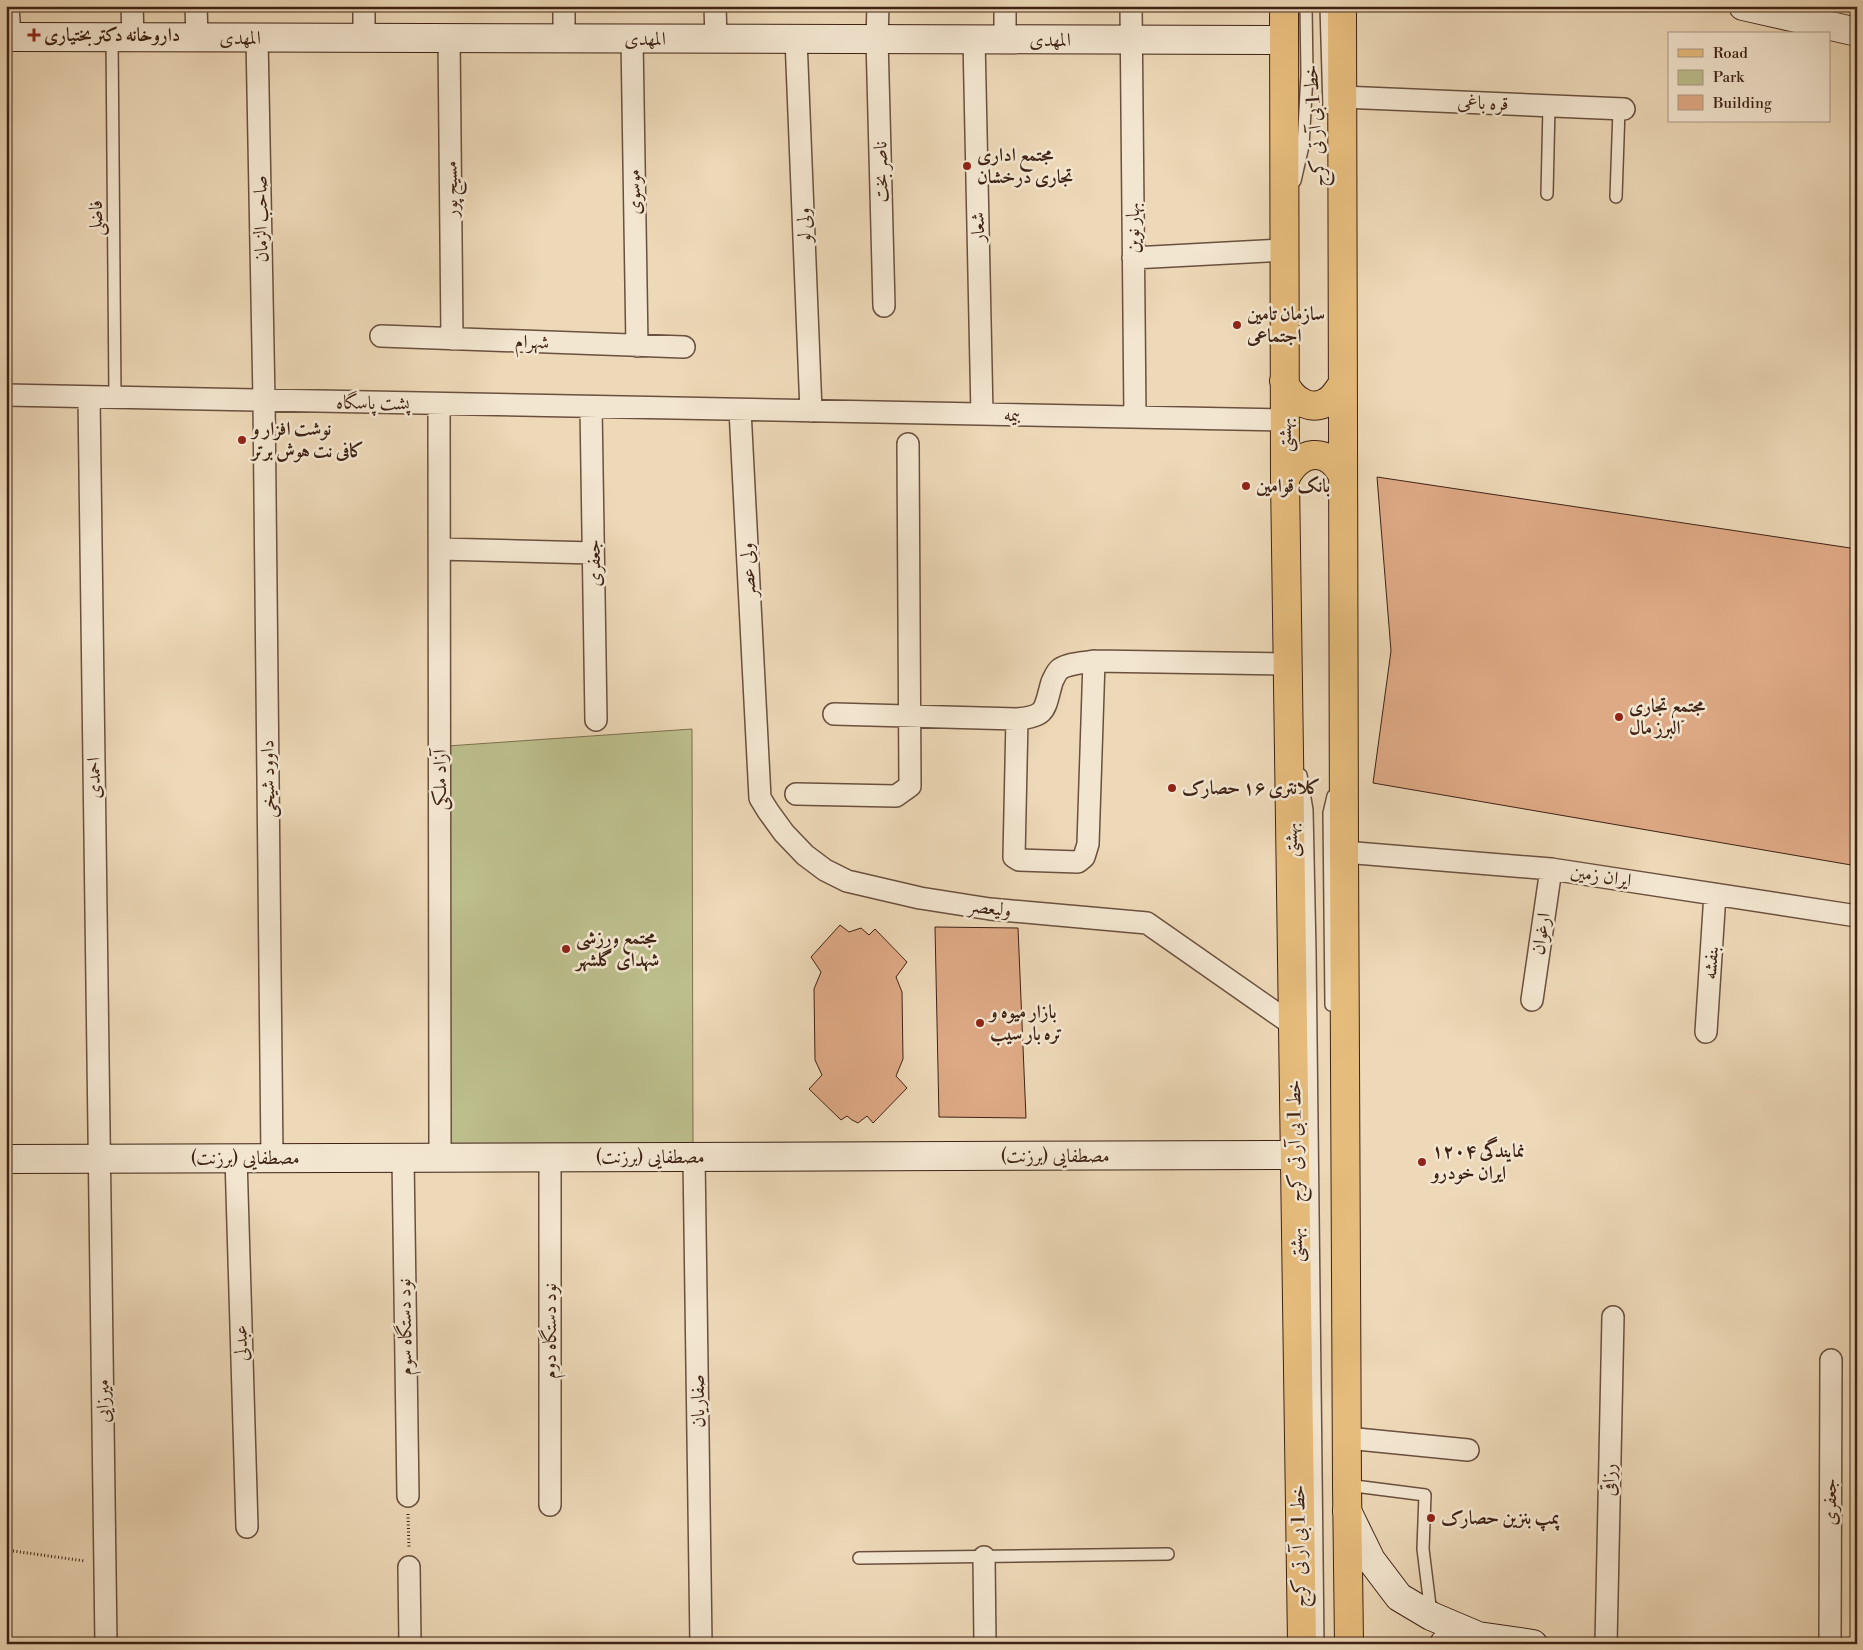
<svg xmlns="http://www.w3.org/2000/svg" width="1863" height="1650" font-family="'Libre Bodoni',Amiri,serif">
	<style>
		.green { fill: #bcbe8c; stroke: #7d7050 }
		.building { fill: #dea985; stroke: #3e2215 }
		.lines { fill: none; stroke-linecap: round; stroke-linejoin: round }
		.lane-casing { stroke: #6a503e; stroke-width: 14 }
		.street-casing { stroke: #6a503e; stroke-width: 24 }
		.secondary-casing { stroke: #3e2215; stroke-width: 30 }
		.primary-casing { stroke: #3e2215; stroke-width: 30 }
		.path { stroke: #3e2215; stroke-width: 3; stroke-dasharray: 1 2.5; stroke-linecap: butt }
		.lane { stroke: #f3e6d0; stroke-width: 11 }
		.street { stroke: #f3e6d0; stroke-width: 21 }
		.secondary { stroke: #f3e6d0; stroke-width: 28 }
		.primary { stroke: #e6bc7c; stroke-width: 28 }
		.poi-dot { fill: #8f2418; stroke: #f3e6d0; stroke-width: 2 }
		.labels { text-anchor: middle; dominant-baseline: central; stroke-width: 5; stroke-linejoin: round; paint-order: stroke }
		.poi-label { font-size: 19px; font-weight: bold; fill: #3e2215; stroke: #f3e6d0; text-anchor: start }
		.street-label { font-size: 19px; fill: #3e2215; stroke: #f3e6d0 }
	</style>
	<rect width="100%" height="100%" fill="#edd8b7"/>
	<filter id="stains"><feTurbulence type="fractalNoise" baseFrequency=".004" numOctaves="4"/><feColorMatrix values="0 0 0 0 .2 0 0 0 0 .09 0 0 0 0 .02 0 0 0 .5 -.17"/></filter>
	<radialGradient id="worn" r=".72"><stop offset=".6" stop-color="#630" stop-opacity="0"/><stop offset="1" stop-color="#630" stop-opacity=".3"/></radialGradient>
	<path class="green" d="M692,729L693,1151H446L433,747Z"/>
	<path class="building" d="M1377,477L1857,549V866L1373,783L1391,651Z
		M840,925L849,932L861,928L869,935L875,929L907,962L896,977L902,992L903,1059L896,1076L907,1088L873,1123L867,1116L858,1123L852,1120L847,1116L841,1120L809,1089L822,1075L815,1060L814,989L821,972L811,957Z
		M935,927L1018,928L1026,1118L939,1117Z"/>
	<g class="lines">
		<g class="lane-casing">
			<path id="lane" d="M1326,6L1329,108
				M112,37L115,397
				M1295,181L1303,146L1307,75L1306,6
				M1547,194L1549,106
				M1616,197L1619,109
				M1301,775L1307,810L1310,952L1318,1644
				M1331,1005L1329,813L1333,796
				M1347,1485L1425,1495L1423,1549L1431,1614
				M859,1558L1168,1554"/>
		</g>
		<g class="street-casing">
			<path id="street" d="M8,6L10,37
				M132,6L133,37
				M196,6L197,37
				M364,6V38
				M564,6V38
				M715,6L716,39
				M878,6L877,39L884,306
				M1131,6L1135,417
				M257,38L264,400L272,1158
				M449,38L452,339
				M632,39L637,346
				M796,39L811,411
				M974,39L982,414
				M1005,40V6
				M1342,97L1624,109
				M1133,258L1284,250
				M381,336L684,347
				M6,395L1284,420
				M89,397L106,1644
				M439,404L440,1157
				M591,407L596,720
				M740,410L760,798L768,811L784,833L805,855L825,870L847,881L920,898L990,909L1147,923L1293,1025
				M440,549L593,553
				M834,714L1017,719C1048,716 1044,709 1052,682C1054,678 1056,672 1060,669C1069,663 1084,663 1094,661L1289,664
				M1017,719L1014,857L1019,860L1078,862L1084,857L1088,844L1094,661
				M796,794L896,796L910,786L908,444
				M1344,852L1551,869L1857,916
				M1532,1000L1551,869
				M1706,1032L1715,894
				M236,1158L247,1527
				M403,1158L408,1496
				M694,1158L701,1644
				M1347,1438L1468,1450
				M550,1505V1157
				M984,1557L985,1644
				M409,1567L410,1644
				M1606,1644L1613,1317
				M1830,1644L1831,1360"/>
		</g>
		<g class="secondary-casing">
			<path id="secondary" d="M1743,6L1857,32
				M6,37L1284,40
				M6,1159L1294,1155
				M1347,1511L1371,1560L1399,1597L1431,1616L1478,1636
				M1444,1644L1478,1636L1533,1644"/>
		</g>
		<g class="primary-casing">
			<path id="primary" d="M1284,6L1285,479L1302,1644
				M1342,6L1344,852L1347,1485L1349,1644
				M1284,381C1291,401 1314,415 1332,398C1336,394 1339,389 1342,385
				M1285,479C1298,450 1328,445 1343,476"/>
		</g>
		<path class="path" d="M408,1514L409,1548
			M6,1550L85,1561"/>
		<use href="#lane" class="lane"/>
		<use href="#street" class="street"/>
		<use href="#secondary" class="secondary"/>
		<use href="#primary" class="primary"/>
	</g>
	<g class="poi-dot">
		<path d="M31.5 27.5h5v5h5v5h-5v5h-5v-5h-5v-5h5z"/>
		<circle cx="967" cy="166" r="5"/>
		<circle cx="1237" cy="325" r="5"/>
		<circle cx="242" cy="440" r="5"/>
		<circle cx="1246" cy="486" r="5"/>
		<circle cx="1619" cy="717" r="5"/>
		<circle cx="1172" cy="788" r="5"/>
		<circle cx="566" cy="949" r="5"/>
		<circle cx="980" cy="1023" r="5"/>
		<circle cx="1422" cy="1162" r="5"/>
		<circle cx="1431" cy="1518" r="5"/>
	</g>
	<g class="labels">
		<g class="poi-label">
			<text x="44" y="35">داروخانه دکتر بختیاری</text>
			<text x="977" y="155">مجتمع اداری<tspan x="977" dy="22">تجاری درخشان</tspan></text>
			<text x="1247" y="314">سازمان تامین<tspan x="1247" dy="22">اجتماعی</tspan></text>
			<text x="252" y="429">نوشت افزار و<tspan x="252" dy="22">کافی نت هوش برتر</tspan></text>
			<text x="1256" y="486">بانک قوامین</text>
			<text x="1629" y="706">مجتمع تجاری<tspan x="1629" dy="22">البرز مال</tspan></text>
			<text x="1182" y="788">کلانتری ۱۶ حصارک</text>
			<text x="576" y="938">مجتمع ورزشی<tspan x="576" dy="22">شهدای گلشهر</tspan></text>
			<text x="990" y="1012">بازار میوه و<tspan x="990" dy="22">تره بار سیب</tspan></text>
			<text x="1432" y="1151">۱۲۰۴ نمایندگی<tspan x="1432" dy="22">ایران خودرو</tspan></text>
			<text x="1441" y="1518">پمپ بنزین حصارک</text>
		</g>
		<g class="street-label">
			<text x="240" y="38">المهدی</text>
			<text x="645" y="39">المهدی</text>
			<text x="1050" y="40">المهدی</text>
			<text transform="translate(1483 103) rotate(2)">قره باغی</text>
			<text transform="translate(1315 126) rotate(-94)">خط 1 بی آر تی کرج</text>
			<text transform="translate(881 172) rotate(-91)">ناصر بخت</text>
			<text transform="translate(451 189) rotate(-91)">مسیح پور</text>
			<text transform="translate(634 192) rotate(-91)">موسوی</text>
			<text transform="translate(96 218) rotate(-90)">فاضلی</text>
			<text transform="translate(261 219) rotate(-91)">صاحب الزمان</text>
			<text transform="translate(804 225) rotate(-92)">ولی لو</text>
			<text transform="translate(978 227) rotate(-91)">شعار</text>
			<text transform="translate(1133 228) rotate(-90)">بهار نوین</text>
			<text transform="translate(532 342) rotate(2)">شهرام</text>
			<text transform="translate(373 403) rotate(1)">پشت پاسگاه</text>
			<text transform="translate(1012 415) rotate(1)">بیمه</text>
			<text transform="translate(1285 435) rotate(-90)">بهشتی</text>
			<text transform="translate(594 563) rotate(-91)">جعفری</text>
			<text transform="translate(748 570) rotate(-93)">ولی عصر</text>
			<text transform="translate(94 778) rotate(-91)">احمدی</text>
			<text transform="translate(268 779) rotate(-91)">داوود شیخی</text>
			<text transform="translate(440 780) rotate(-90)">آزاد ملکی</text>
			<text transform="translate(1291 840) rotate(-91)">بهشتی</text>
			<text transform="translate(1601 876) rotate(9)">ایران زمین</text>
			<text transform="translate(990 908) rotate(7)">ولیعصر</text>
			<text transform="translate(1541 934) rotate(-81)">ارغوان</text>
			<text transform="translate(1711 963) rotate(-86)">بنفشه</text>
			<text transform="translate(1295 1141) rotate(-91)">خط 1 بی آر تی کرج</text>
			<text x="1055" y="1156">مصطفایی (برزنت)</text>
			<text x="650" y="1157">مصطفایی (برزنت)</text>
			<text x="245" y="1158">مصطفایی (برزنت)</text>
			<text transform="translate(1296 1245) rotate(-91)">بهشتی</text>
			<text transform="translate(405 1327) rotate(-91)">نود دستگاه سوم</text>
			<text transform="translate(550 1331) rotate(-90)">نود دستگاه دوم</text>
			<text transform="translate(241 1343) rotate(-92)">عبدلی</text>
			<text transform="translate(103 1401) rotate(-91)">میرزایی</text>
			<text transform="translate(698 1401) rotate(-91)">صفاریان</text>
			<text transform="translate(1609 1480) rotate(-89)">رزاقی</text>
			<text transform="translate(1830 1502) rotate(-90)">جعفری</text>
			<text transform="translate(1299 1546) rotate(-91)">خط 1 بی آر تی کرج</text>
		</g>
	</g>
	<rect width="1863" height="1650" fill="none" stroke="#edd8b7" stroke-width="25"/>
	<rect x="8" y="8" width="1848" height="1635" fill="none" stroke="#3e2215" stroke-width="2.5"/>
	<rect x="12" y="12" width="1838" height="1625" fill="none" stroke="#3e2215"/>
	<rect x="1668" y="32" width="162" height="90" fill="#f3e6d0" stroke="#ab9885"/>
	<rect x="1678" y="49" width="25" height="8" fill="#e6bc7c" stroke="#ab9885"/>
	<text x="1713" y="58" font-size="15" fill="#3e2215">Road</text>
	<rect x="1678" y="70" width="25" height="15" fill="#bcbe8c" stroke="#ab9885"/>
	<text x="1713" y="82" font-size="15" fill="#3e2215">Park</text>
	<rect x="1678" y="95" width="25" height="15" fill="#dea985" stroke="#ab9885"/>
	<text x="1713" y="108" font-size="15" fill="#3e2215">Building</text>
	<rect width="100%" height="100%" filter="url(#stains)"/>
	<rect width="100%" height="100%" fill="url(#worn)"/>
</svg>
